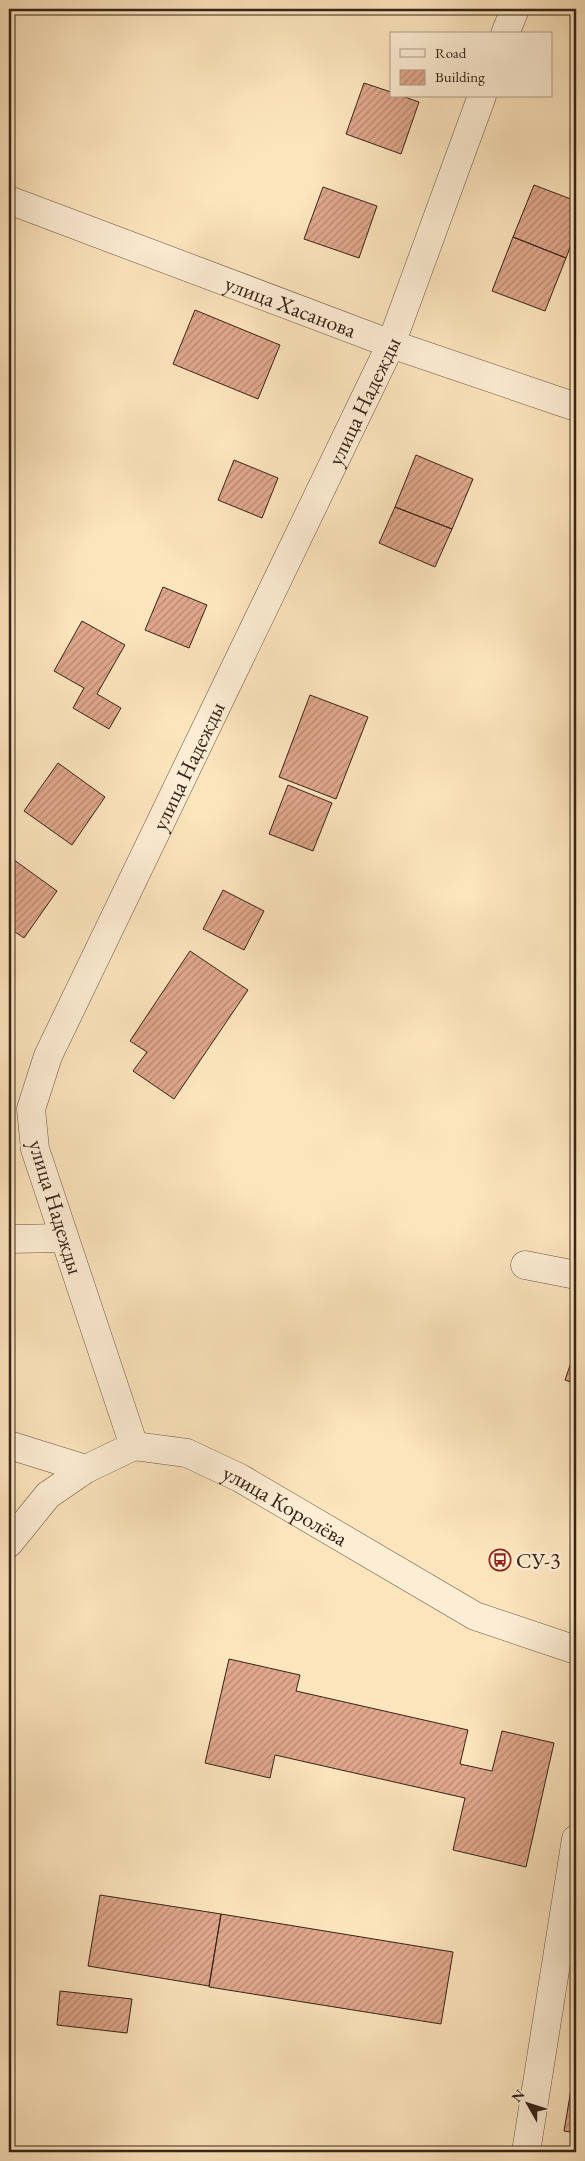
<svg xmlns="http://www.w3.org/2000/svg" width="585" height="2161" font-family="'EB Garamond',serif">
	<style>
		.building { fill: url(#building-hatch); stroke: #372318 }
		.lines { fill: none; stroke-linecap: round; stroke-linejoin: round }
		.minor-casing { stroke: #685341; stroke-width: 29 }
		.minor { stroke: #fdedd4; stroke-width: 28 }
		.labels { text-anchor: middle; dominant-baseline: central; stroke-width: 5; stroke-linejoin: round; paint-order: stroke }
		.street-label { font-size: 22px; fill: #372318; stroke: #fdedd4 }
		.poi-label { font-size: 22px; fill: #372318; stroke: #fdedd4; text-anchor: start }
	</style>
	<defs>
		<pattern id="building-hatch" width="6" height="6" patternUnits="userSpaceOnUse" patternTransform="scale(1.25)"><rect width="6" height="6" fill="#e0a78c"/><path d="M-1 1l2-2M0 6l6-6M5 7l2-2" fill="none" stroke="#b68871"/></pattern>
	</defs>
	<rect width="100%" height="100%" fill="#fce4bd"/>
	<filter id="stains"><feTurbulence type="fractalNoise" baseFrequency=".004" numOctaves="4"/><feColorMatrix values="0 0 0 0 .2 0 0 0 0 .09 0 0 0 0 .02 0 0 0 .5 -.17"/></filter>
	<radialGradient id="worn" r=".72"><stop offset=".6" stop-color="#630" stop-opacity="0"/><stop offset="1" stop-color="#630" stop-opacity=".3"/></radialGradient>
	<path class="building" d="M576,80V98L570,95Z
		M364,83L391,92V96H402L419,102L401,154L346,134Z
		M534,185L576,201V232L566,258L513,237Z
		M323,187L377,206L359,258L304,239Z
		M513,237L566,258L545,311L492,291Z
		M195,310L280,345L258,399L173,364Z
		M416,455L473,479L452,529L395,507Z
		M234,460L278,478L262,518L218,500Z
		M395,507L452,529L435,567L379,543Z
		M163,587L207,605L189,648L145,630Z
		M82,621L125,645L97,694L121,708L109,729L73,708L84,688L54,671Z
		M310,695L368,717L336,799L279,777Z
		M58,763L105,797L72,845L24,811Z
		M288,785L332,803L313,851L269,834Z
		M10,857L57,891L24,938L9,928Z
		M223,890L264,911L244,950L203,929Z
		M190,951L248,990L174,1099L133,1071L147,1052L130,1041Z
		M576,1348V1384L565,1380Z
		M229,1659L300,1675L296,1691L468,1730L460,1764L492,1771L502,1731L554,1743L526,1867L453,1850L465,1798L275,1755L270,1778L205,1763Z
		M100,1895L221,1914L209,1986L88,1966Z
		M221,1914L453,1952L441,2024L209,1987Z
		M60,1991L132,1999L127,2033L57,2025Z
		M576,2060V2133L564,2131Z
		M325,2150L367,2152H325Z"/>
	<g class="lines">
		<g class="minor-casing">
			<g id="minor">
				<path d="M505,34L515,9"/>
				<path id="s1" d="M9,200L391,344L576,407"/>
				<path d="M9,1239L64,1238"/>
				<path d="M525,1265L576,1275"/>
				<path d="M9,1445L86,1469"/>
				<path id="s2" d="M134,1446L35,1149L31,1109L48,1056L391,344L482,96"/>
				<path id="s3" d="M9,1543L48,1495L86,1469L134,1446L187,1453L240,1478L475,1616L576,1650"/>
				<path d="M526,2152L576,1839"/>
			</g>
		</g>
		<use href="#minor" class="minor"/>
	</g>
	<defs>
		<g id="bus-ring" transform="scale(1.125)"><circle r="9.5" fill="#fdedd4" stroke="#8f2418" stroke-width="1.5"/><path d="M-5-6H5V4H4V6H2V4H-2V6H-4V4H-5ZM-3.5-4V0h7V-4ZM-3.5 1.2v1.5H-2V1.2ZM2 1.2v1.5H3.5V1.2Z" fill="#8f2418"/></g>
	</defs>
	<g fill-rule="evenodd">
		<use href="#bus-ring" x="500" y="1560"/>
	</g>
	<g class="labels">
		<g class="street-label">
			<text stroke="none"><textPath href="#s1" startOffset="301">улица Хасанова</textPath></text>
			<text stroke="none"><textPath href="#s2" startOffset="1136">улица Надежды</textPath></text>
			<text stroke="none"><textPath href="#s2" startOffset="731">улица Надежды</textPath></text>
			<text transform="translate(56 1207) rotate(73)">улица Надежды</text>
			<text stroke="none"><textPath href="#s3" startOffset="326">улица Королёва</textPath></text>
		</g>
		<g class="poi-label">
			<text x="516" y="1560">СУ-3</text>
		</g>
	</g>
	<rect width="585" height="2161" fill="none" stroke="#fce4bd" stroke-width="30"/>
	<rect x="10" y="10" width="565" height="2141" fill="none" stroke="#372318" stroke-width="2.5"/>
	<rect x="15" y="15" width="555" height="2131" fill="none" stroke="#372318"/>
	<rect x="390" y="32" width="162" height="65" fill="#fdedd4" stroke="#ae9c89"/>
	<rect x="400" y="49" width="25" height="8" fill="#fdedd4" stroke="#ae9c89"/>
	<text x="435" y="58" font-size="15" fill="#372318">Road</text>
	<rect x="400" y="70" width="25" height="15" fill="url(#building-hatch)" stroke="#ae9c89"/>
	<text x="435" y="82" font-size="15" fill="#372318">Building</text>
	<g transform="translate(528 2104) rotate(309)" stroke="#fdedd4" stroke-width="4" paint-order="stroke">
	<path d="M0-4L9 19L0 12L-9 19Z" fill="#372318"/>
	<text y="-8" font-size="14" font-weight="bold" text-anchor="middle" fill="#372318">N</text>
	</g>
	<rect width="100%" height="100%" filter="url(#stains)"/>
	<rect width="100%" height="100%" fill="url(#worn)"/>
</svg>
